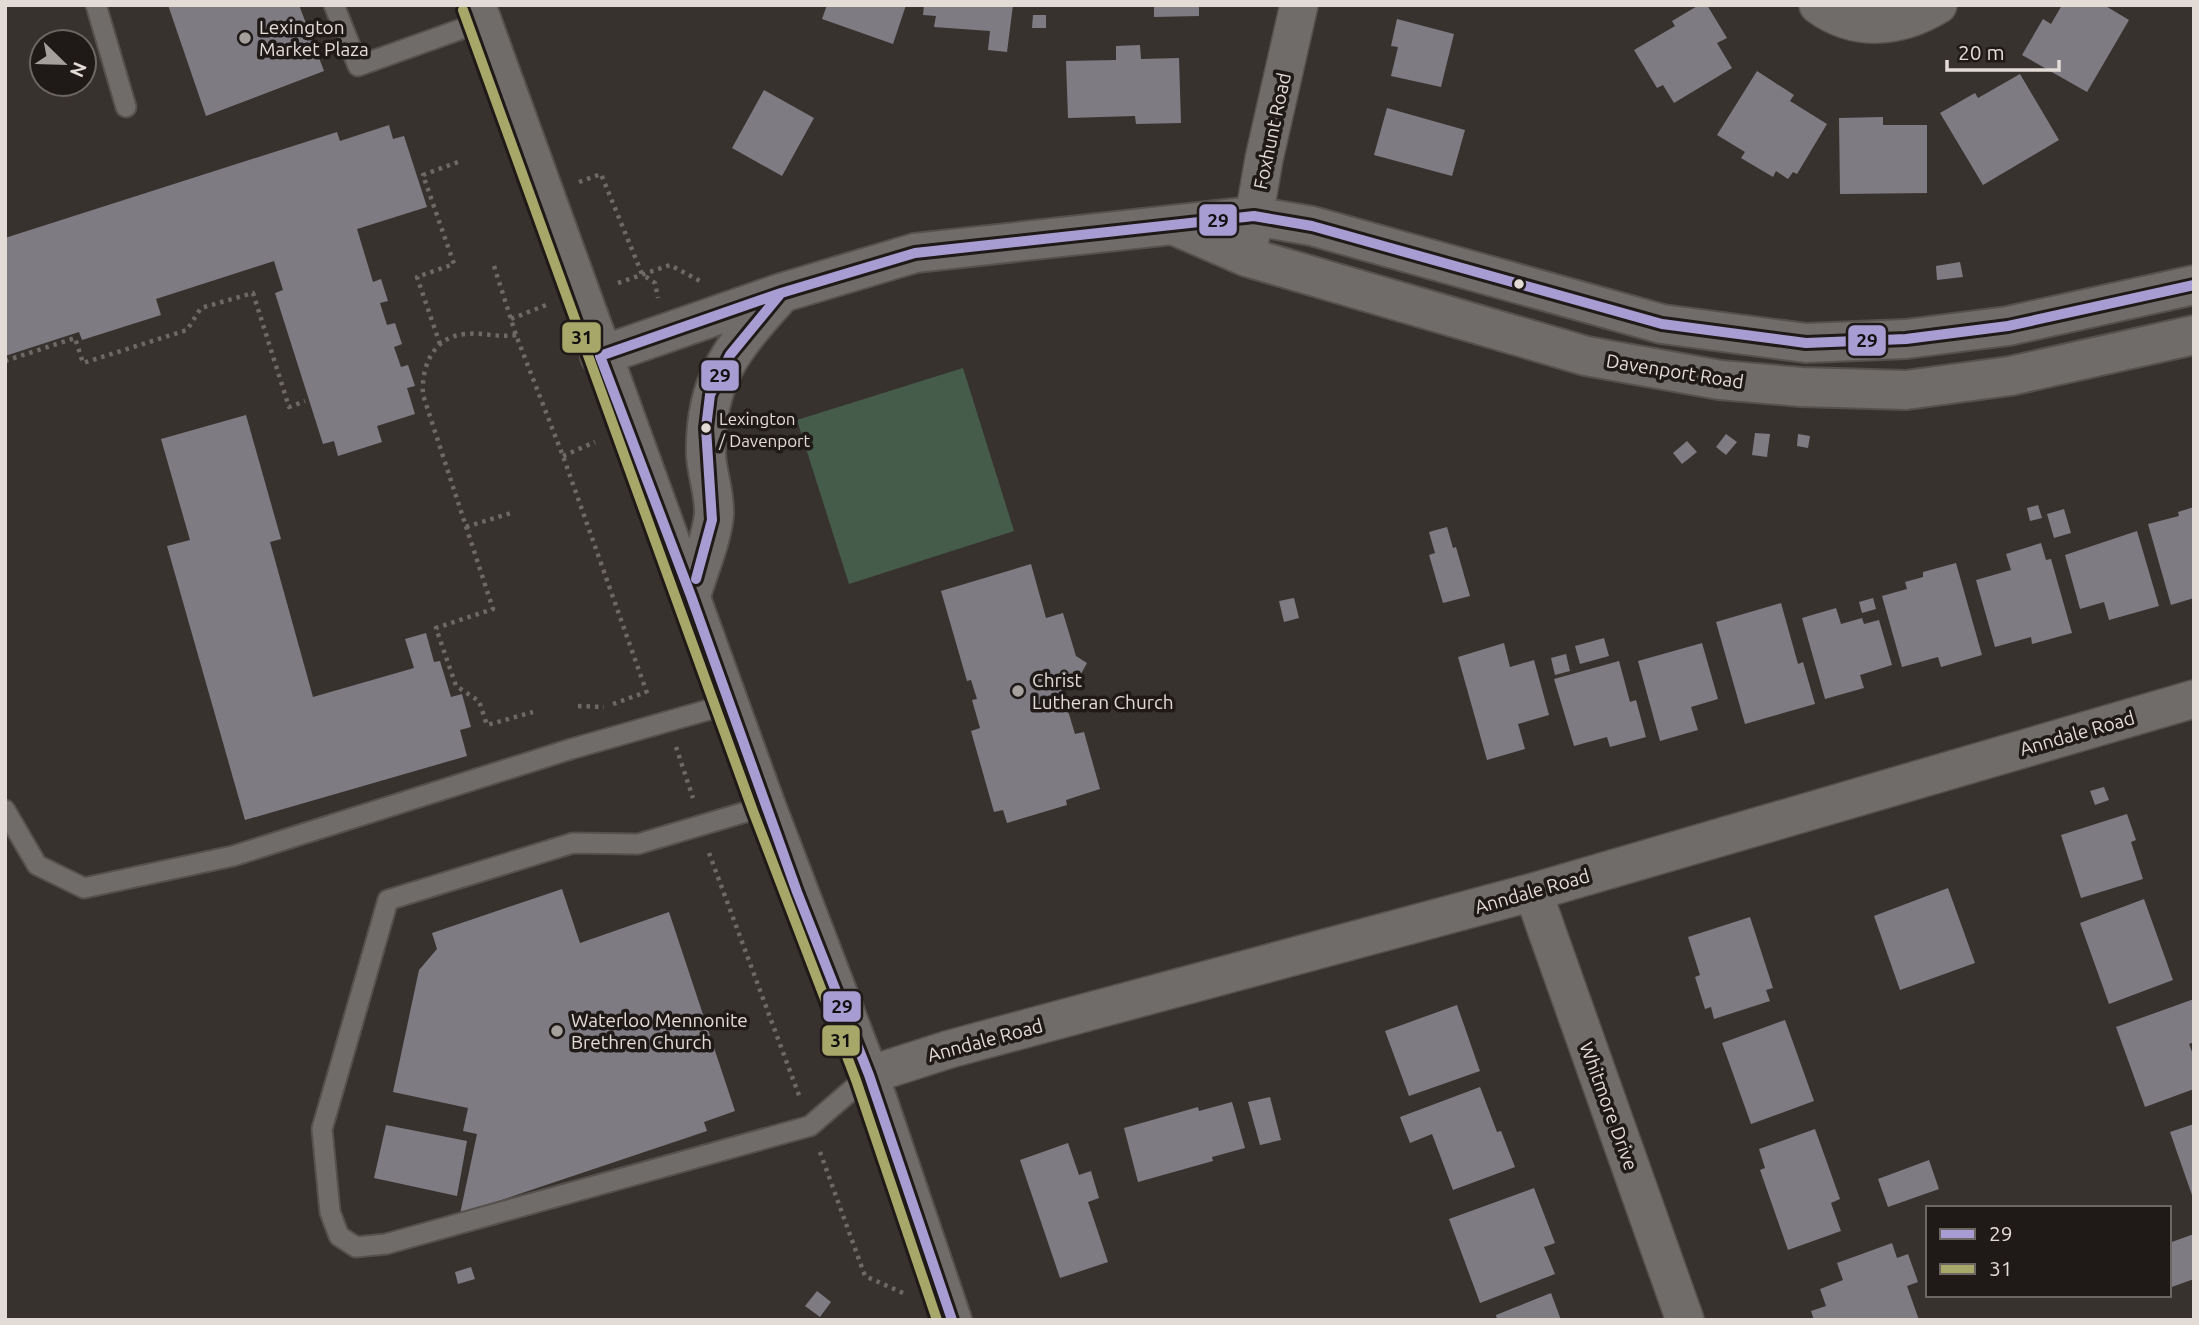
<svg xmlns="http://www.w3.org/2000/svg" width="2199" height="1325" font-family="Ubuntu,sans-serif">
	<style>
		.green { fill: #465c4a }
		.building { fill: #7f7b83 }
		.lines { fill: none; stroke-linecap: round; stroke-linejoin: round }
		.lane-casing { stroke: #56514d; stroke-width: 23 }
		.street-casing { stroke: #56514d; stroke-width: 40 }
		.secondary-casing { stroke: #56514d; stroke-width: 42 }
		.path { stroke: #6e6966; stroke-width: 4.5; stroke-dasharray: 3.5 5; stroke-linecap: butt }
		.lane { stroke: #706c6a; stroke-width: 19 }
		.street { stroke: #706c6a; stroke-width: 37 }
		.secondary { stroke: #706c6a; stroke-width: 38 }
		.bus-1-casing { stroke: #1f1a17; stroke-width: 16 }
		.bus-2-casing { stroke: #1f1a17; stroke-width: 16 }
		.bus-1 { stroke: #a79dd3; stroke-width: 10 }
		.bus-2 { stroke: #a7a769; stroke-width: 10 }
		.poi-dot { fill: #a6a09c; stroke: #1f1a17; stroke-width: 2.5 }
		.bus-dot { fill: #e2dbd6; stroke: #1f1a17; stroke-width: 2.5 }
		.labels { text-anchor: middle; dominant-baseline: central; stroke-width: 7; stroke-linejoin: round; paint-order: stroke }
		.bus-label { font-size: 17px; fill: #e2dbd6; stroke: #1f1a17; text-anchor: start }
		.poi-label { font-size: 19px; fill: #e2dbd6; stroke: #1f1a17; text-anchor: start }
		.street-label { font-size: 19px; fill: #e2dbd6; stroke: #1f1a17 }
		.line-badge { stroke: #1f1a17; stroke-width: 2.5 }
		.pale-badge-label { font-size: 19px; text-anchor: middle; font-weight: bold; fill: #111 }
	</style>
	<rect width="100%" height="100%" fill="#38322f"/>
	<path class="green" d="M963,368L1014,531L849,584L797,420Z"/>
	<path class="building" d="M168,5H299L324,71L206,116Z
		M827,5H906L893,44L822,19Z
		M924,5H1013L1007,52L988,50L990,31L934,27L936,16L923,15Z
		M1154,5H1199V16L1154,17Z
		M1699,5H1707L1727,38L1717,43L1732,68L1674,103L1663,85L1657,88L1634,50L1675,26L1672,21Z
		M2062,5H2104L2129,20L2087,92L2022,55L2043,19L2051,24Z
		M1033,15H1046V28H1032Z
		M1397,19L1454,34L1441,87L1391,76L1398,47L1391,46Z
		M1140,45L1141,59L1179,58L1181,123L1136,124L1135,116L1068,118L1066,61L1116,60V46Z
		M1757,71L1794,95L1790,101L1827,124L1797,174L1793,172L1788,179L1776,171L1773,177L1741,158L1745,152L1717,135Z
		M2020,74L2059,140L1983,185L1940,113L1975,93L1978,98Z
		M764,90L814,118L782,176L732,148Z
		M1387,108L1465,130L1452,176L1374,155Z
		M1883,117V125H1927V193L1840,194L1839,118Z
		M389,125L393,139L404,136L427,207L357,229L373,282L381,279L388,301L380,303L387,325L395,323L402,344L394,347L401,367L408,365L415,386L407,388L415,414L377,426L382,442L338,456L334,441L323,444L275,293L283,290L274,261L156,299L161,315L82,340L79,332L5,356V238L337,132L340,141Z
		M1960,262L1963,277L1937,280L1936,266Z
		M246,415L281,539L270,542L313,697L414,668L405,639L426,633L434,662L440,661L451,697L462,694L471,727L460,730L467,756L245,820L167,546L190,540L161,439Z
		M1755,433L1770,434L1767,457L1752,455Z
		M1726,434L1737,442L1726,455L1716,447Z
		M1798,434L1810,436L1808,448L1797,446Z
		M1687,441L1697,452L1682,464L1673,453Z
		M2038,505L2042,518L2030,521L2027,508Z
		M2194,507V598L2171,605L2148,524L2179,516L2178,512Z
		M2064,509L2071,533L2054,538L2047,514Z
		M1447,527L1453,548L1456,547L1470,596L1443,603L1429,555L1435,553L1429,532Z
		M2137,531L2159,606L2109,620L2104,602L2080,609L2065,555Z
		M2041,543L2046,560L2051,559L2072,633L2032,644L2031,637L1995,647L1976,580L2011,570L2006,554Z
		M1956,563L1982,655L1941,667L1938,657L1902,667L1882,596L1907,589L1905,582L1923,577V572Z
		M1031,564L1046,618L1063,613L1076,656L1087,663L1076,683L1064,676L1058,678L1075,734L1084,732L1100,789L1066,800L1067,805L1007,823L1003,810L994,812L971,731L980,728L972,700L977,699L971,680L967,681L941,591Z
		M1294,598L1299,618L1284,622L1279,601Z
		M1873,598L1876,609L1862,613L1859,602Z
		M1781,603L1798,664L1803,662L1815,704L1745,724L1716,622Z
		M1836,608L1841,624L1862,618L1864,624L1879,620L1892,665L1860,675L1864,688L1825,699L1802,618Z
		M1604,638L1609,656L1580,664L1575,646Z
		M1504,643L1510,667L1534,660L1549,715L1518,724L1525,749L1487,760L1458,657Z
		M1702,643L1718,699L1691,707L1698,730L1660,741L1638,661Z
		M1566,654L1570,671L1555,675L1551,658Z
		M1619,661L1630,702L1636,700L1646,737L1610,747L1607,737L1574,746L1554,679Z
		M2104,787L2109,800L2095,805L2090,791Z
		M2127,814L2136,840L2131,842L2143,879L2081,898L2061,835Z
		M1948,888L1975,963L1900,990L1874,916Z
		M562,889L580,943L669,912L735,1111L704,1122L707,1131L460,1214L477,1134L463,1131L468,1108L393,1092L419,970L437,949L432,933Z
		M2144,899L2173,980L2109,1004L2080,923Z
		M1750,917L1773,988L1766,990L1770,1001L1714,1019L1711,1007L1705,1009L1695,977L1700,975L1688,937Z
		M2194,999V1042L2189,1044L2194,1057V1089L2145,1107L2116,1027Z
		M1457,1005L1480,1071L1409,1096L1385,1031Z
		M1785,1020L1814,1101L1751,1124L1722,1043Z
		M1480,1087L1497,1132L1501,1131L1515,1167L1453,1190L1432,1134L1410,1143L1400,1117Z
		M1270,1097L1281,1140L1260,1145L1248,1102Z
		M1232,1102L1245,1148L1212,1157L1213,1161L1138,1182L1124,1128L1198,1107L1199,1111Z
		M2194,1124V1198H2193L2170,1132Z
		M386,1125L467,1141L457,1196L374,1178Z
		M1815,1129L1840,1199L1831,1203L1841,1231L1788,1250L1760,1170L1765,1168L1759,1149Z
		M1068,1143L1079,1175L1091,1171L1099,1198L1088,1202L1108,1262L1060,1278L1020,1160Z
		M1929,1160L1939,1189L1888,1207L1878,1179Z
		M1534,1188L1555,1243L1544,1247L1555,1274L1480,1303L1449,1219Z
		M2194,1234V1279L2169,1288V1243Z
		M1892,1243L1897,1258L1908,1254L1918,1282L1907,1286L1919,1320H1814L1811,1311L1826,1306L1820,1289L1843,1280L1837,1263Z
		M471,1267L475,1279L458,1284L455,1272Z
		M817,1291L831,1302L820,1317L805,1306Z
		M1551,1293L1561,1320H1497L1496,1315Z"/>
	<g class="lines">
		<g class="lane-casing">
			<path id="lane" d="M96,5L126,107
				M334,5L358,66L481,22
				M766,806L638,844L573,843L388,900L322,1129L330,1212L339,1236L356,1247L386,1244L810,1126L869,1075
				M5,810L37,865L84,888L233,856L571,749L729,704"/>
		</g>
		<g class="street-casing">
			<path id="street" d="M1818,5C1856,33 1900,28 1938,5
				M1247,257L1264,159L1299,5
				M1533,892L1685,1320
				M869,1075L950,1049L1533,892L2194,699"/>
		</g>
		<g class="secondary-casing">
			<path id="secondary" d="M476,5L766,806L869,1075L952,1320
				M1173,225L1247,257L1586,356L1720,380L1801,387L1906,390L2010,376L2194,335
				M600,356L781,293L915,253L1254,216L1312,226L1662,324L1806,343L1906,339L2008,326L2194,285
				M691,596C698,570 712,540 714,514C715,495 707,474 706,455C704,381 732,348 779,296"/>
		</g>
		<path class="path" d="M579,182L601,174L642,274L655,283L658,298
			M494,266L516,335L563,456L648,696
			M618,283L670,265L700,281
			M511,319L546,305
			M516,335C498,338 483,332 466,334C433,336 421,367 423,395L493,609L436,628L456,686L479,701L487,725L533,712
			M440,344L417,277L454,264L423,175L458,162
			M5,361L75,338L83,363L187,330L201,308L253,293L289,407L305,401
			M563,456L595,442
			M466,527L514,512
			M613,704L646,692
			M578,706L604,707
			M676,747L693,798
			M709,853L800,1098
			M820,1152L865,1276L903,1293"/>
		<use href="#lane" class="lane"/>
		<use href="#street" class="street"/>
		<use href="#secondary" class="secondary"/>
		<g class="bus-1-casing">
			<path id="bus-1" d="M696,579L712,520L706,428L710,395L730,355L781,293
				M952,1320L869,1075L797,892L691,596L600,356L781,293L915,253L1254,216L1312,226L1662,324L1806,343L1906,339L2008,326L2194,285"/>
		</g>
		<g class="bus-2-casing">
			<path id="bus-2" d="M463,10L753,811L856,1080L937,1320"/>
		</g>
		<use href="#bus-1" class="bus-1"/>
		<use href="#bus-2" class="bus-2"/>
	</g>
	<g class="poi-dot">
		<circle cx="245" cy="38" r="7"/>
		<circle cx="1018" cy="691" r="7"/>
		<circle cx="557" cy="1031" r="7"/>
	</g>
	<g class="bus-dot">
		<circle cx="1519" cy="284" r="6"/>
		<circle cx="706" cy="428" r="6"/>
	</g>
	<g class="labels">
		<g class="bus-label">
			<text x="719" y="418">Lexington<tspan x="719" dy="22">/ Davenport</tspan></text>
		</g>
		<g class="poi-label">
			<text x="259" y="27">Lexington<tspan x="259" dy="22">Market Plaza</tspan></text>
			<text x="1032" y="680">Christ<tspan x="1032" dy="22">Lutheran Church</tspan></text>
			<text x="571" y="1020">Waterloo Mennonite<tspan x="571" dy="22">Brethren Church</tspan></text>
		</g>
		<g class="street-label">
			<text transform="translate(1272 131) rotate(-78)">Foxhunt Road</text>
			<text transform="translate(1675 371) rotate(9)">Davenport Road</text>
			<text transform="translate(2077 733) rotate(-16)">Anndale Road</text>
			<text transform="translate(1532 891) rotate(-16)">Anndale Road</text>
			<text transform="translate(985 1040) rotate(-15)">Anndale Road</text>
			<text transform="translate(1609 1106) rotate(70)">Whitmore Drive</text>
		</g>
	</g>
	<g class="line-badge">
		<rect x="1198" y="203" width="40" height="34" rx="7" fill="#a79dd3"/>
		<rect x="561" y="321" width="41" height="33" rx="7" fill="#a7a769"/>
		<rect x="1847" y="324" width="40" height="33" rx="7" fill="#a79dd3"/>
		<rect x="700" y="359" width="40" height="33" rx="7" fill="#a79dd3"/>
		<rect x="822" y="990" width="40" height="33" rx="7" fill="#a79dd3"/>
		<rect x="821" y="1024" width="40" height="33" rx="7" fill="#a7a769"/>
	</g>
	<g class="pale-badge-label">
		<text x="1218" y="227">29</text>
		<text x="582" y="344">31</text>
		<text x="1867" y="347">29</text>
		<text x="720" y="382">29</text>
		<text x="842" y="1013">29</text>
		<text x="841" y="1047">31</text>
	</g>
	<rect width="2199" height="1325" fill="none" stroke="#e2dbd6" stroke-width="14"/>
	<rect x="1926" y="1206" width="245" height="91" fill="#1f1a17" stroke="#6d6763" stroke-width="2"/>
	<rect x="1940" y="1229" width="35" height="10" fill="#a79dd3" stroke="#6d6763" stroke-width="2"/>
	<text x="1989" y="1241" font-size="21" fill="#e2dbd6">29</text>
	<rect x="1940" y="1264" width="35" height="10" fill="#a7a769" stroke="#6d6763" stroke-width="2"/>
	<text x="1989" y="1276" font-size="21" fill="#e2dbd6">31</text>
	<g transform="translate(63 63) rotate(113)"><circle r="33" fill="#1f1a17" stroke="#6d6763" stroke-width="2"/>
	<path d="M0-5L12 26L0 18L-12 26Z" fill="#a6a09c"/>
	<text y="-10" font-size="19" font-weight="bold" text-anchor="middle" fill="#e2dbd6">N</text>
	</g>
	<path d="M1947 60v10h112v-10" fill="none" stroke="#e2dbd6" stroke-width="3.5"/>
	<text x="1958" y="60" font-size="21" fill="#e2dbd6" stroke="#1f1a17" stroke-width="5" paint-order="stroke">20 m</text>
</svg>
